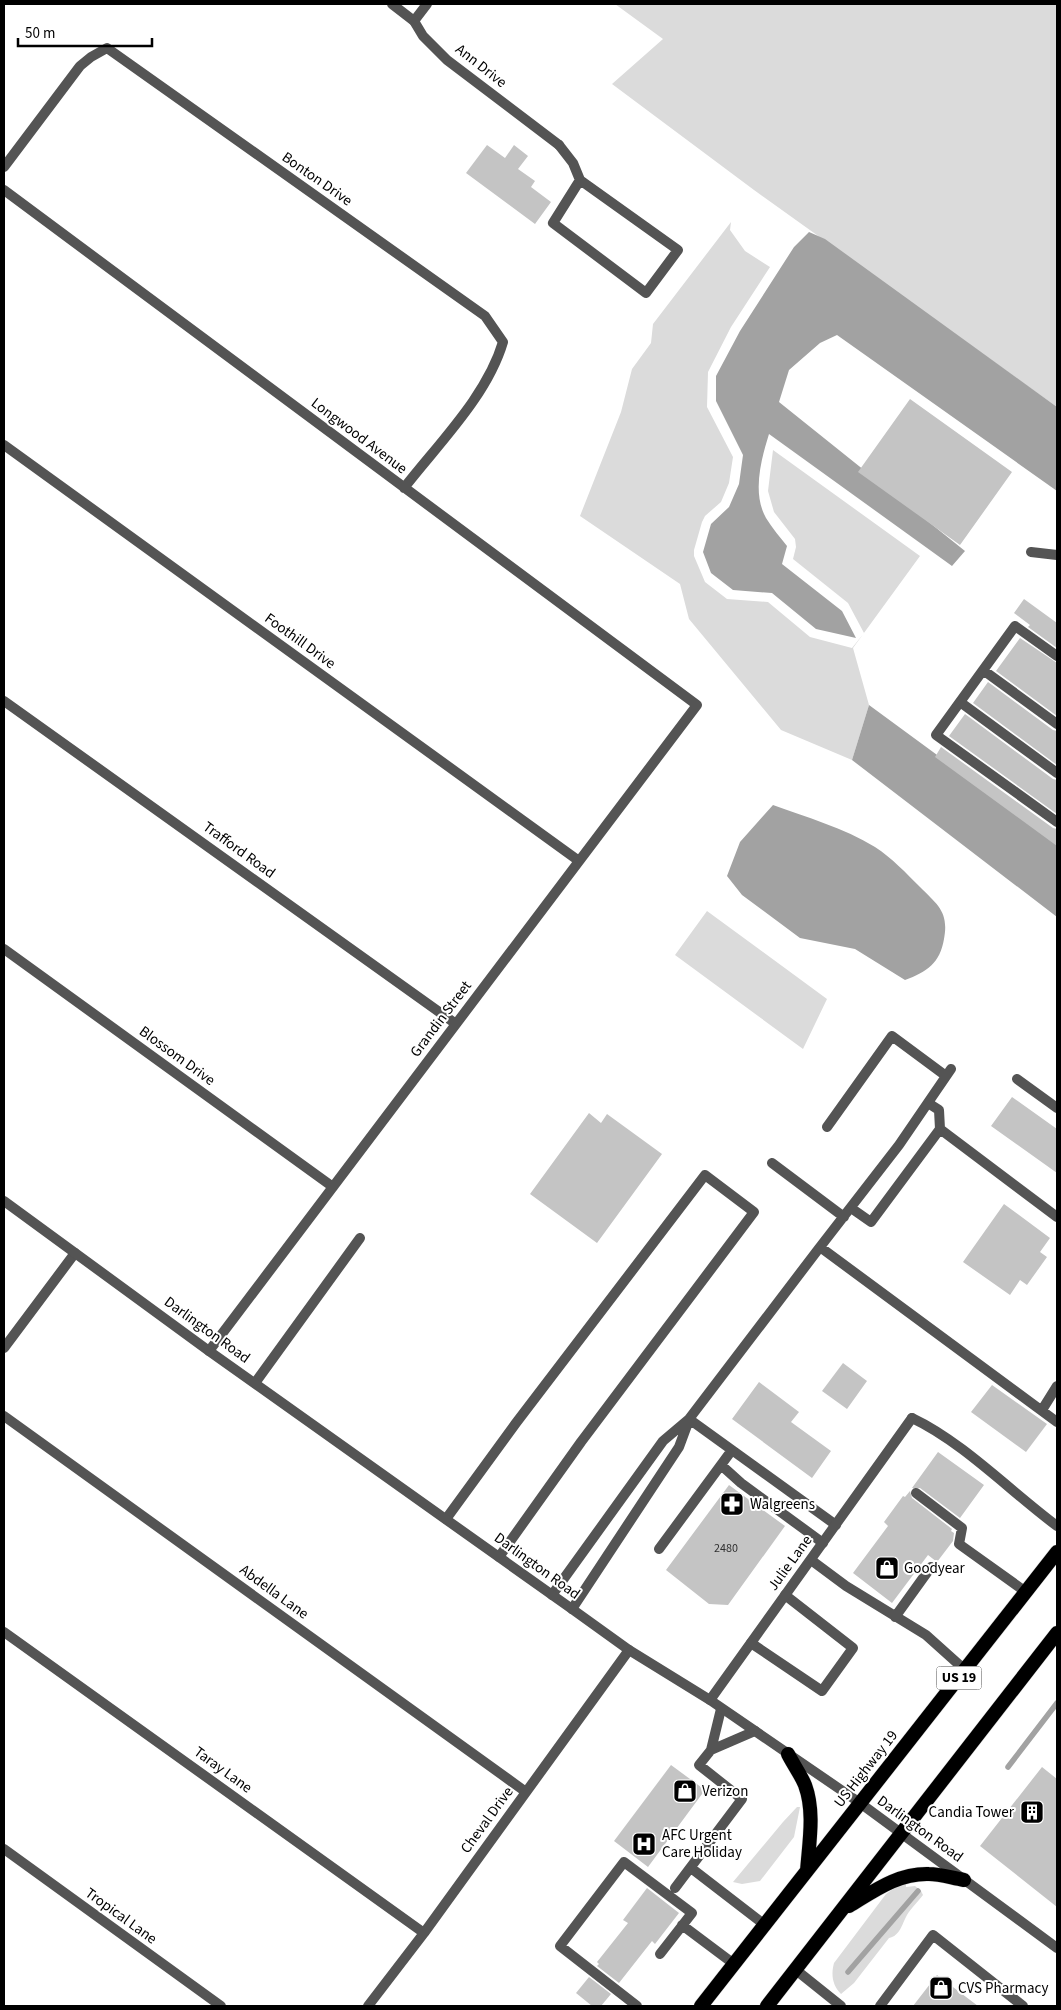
<svg xmlns="http://www.w3.org/2000/svg" width="1061" height="2010" font-family="'Source Sans 3',sans-serif">
	<style>
		.green { fill: #dbdbdb }
		.water { fill: #a2a2a2 }
		.lines { fill: none; stroke-linecap: round; stroke-linejoin: round }
		.stream { stroke: #a2a2a2; stroke-width: 5.5 }
		.building { fill: #c4c4c4 }
		.trunk-casing { stroke: #dbdbdb; stroke-width: 15 }
		.service { stroke: #545454; stroke-width: 10 }
		.minor { stroke: #545454; stroke-width: 10 }
		.tertiary { stroke: #545454; stroke-width: 10 }
		.trunk { stroke: #000; stroke-width: 14 }
		.labels { text-anchor: middle; dominant-baseline: central; stroke-width: 4; stroke-linejoin: round; paint-order: stroke }
		.number-label { font-size: 12px; fill: #313131 }
		.shield { fill: #fff; stroke: #4c4c4c; stroke-width: 1 }
		.shield-label { font-size: 14px; font-weight: bold; fill: #000 }
		.street-label { font-size: 15px; fill: #000; stroke: #fff }
		.poi-label { font-size: 15px; fill: #000; stroke: #fff; text-anchor: start }
	</style>
	<rect width="100%" height="100%" fill="#fff"/>
	<path class="green" d="M615,4H1057V407L754,190L612,84L663,39Z
		M731,222L730,230L745,251L770,267L731,327L708,372L707,407L733,457L729,483L721,502L705,516L702,522L694,550V556L705,582L727,599L768,602L810,637L852,648L864,633L848,603L793,559L796,547L795,539L774,512L768,491L773,450L920,556L853,648L869,705L852,760L781,730L689,619L680,584L580,516L621,412L632,369L651,343L653,324Z
		M707,911L827,999L803,1049L675,955Z
		M797,1807H800L794,1837L760,1881L742,1884L733,1882L783,1822Z
		M906,1884V1887L915,1886L921,1891L923,1895C918,1902 911,1908 907,1915C902,1924 900,1936 889,1938L854,1983L841,1994C832,1985 831,1974 834,1963L886,1894L896,1887Z"/>
	<path class="water" d="M809,232L825,239L1057,407V491L837,335L820,343L789,370L779,402L965,551L952,566L769,434C761,460 752,493 766,518C772,528 780,537 787,546L782,564L842,611L856,638L816,629L772,593L733,590L711,573L703,552L711,524L729,507L739,484L743,455L716,401V376L740,331L794,247Z
		M869,705L1057,843V917L852,760Z
		M773,805C806,817 844,828 875,847C892,858 906,873 920,887C938,905 949,912 944,939C940,963 927,972 905,980L855,949L800,938L742,895L727,876L740,842Z"/>
	<g class="lines">
		<path class="stream" d="M1008,1767L1057,1703
			M848,1972L918,1891"/>
	</g>
	<path class="building" d="M487,145L505,158L514,145L528,156L518,169L535,181L531,187L551,202L535,224L466,173Z
		M910,399L1012,472L960,545L858,472Z
		M1024,599L1057,623V648L1028,627L1030,625L1014,613Z
		M1020,638L1057,663V716L996,671Z
		M988,682L1053,730L1057,731V765L973,703Z
		M965,714L1053,779L1057,780V814L949,736Z
		M941,747L1053,828L1057,829V846L935,757Z
		M1012,1097L1057,1129V1173L991,1126Z
		M589,1113L601,1123L607,1114L662,1154L597,1243L530,1194Z
		M1004,1204L1050,1238L1040,1252L1047,1257L1027,1285L1020,1280L1010,1295L963,1262Z
		M843,1363L867,1381L847,1409L822,1391Z
		M759,1382L799,1412L791,1422L831,1451L812,1478L732,1419Z
		M992,1385L1047,1424L1026,1452L971,1412Z
		M938,1452L984,1485L960,1518L920,1488H912Z
		M729,1485L785,1526L728,1605L709,1604L666,1570Z
		M910,1491L912,1498L952,1529L951,1531L954,1533L953,1541L937,1562L928,1555L892,1603L853,1573L888,1526L884,1522L903,1496L905,1497Z
		M671,1765L705,1790L648,1867L614,1841Z
		M1042,1767L1057,1779V1907L980,1846Z
		M647,1888L679,1913L655,1944L652,1941L619,1983L597,1966L599,1964L597,1962L628,1923L623,1920Z
		M937,1975L978,2006H913Z
		M589,1977L611,1994L601,2006H592L576,1993Z"/>
	<g class="lines">
		<g class="trunk-casing">
			<path id="trunk" d="M788,1754C793,1764 801,1775 805,1785C815,1812 809,1843 807,1871
				M849,1906C874,1891 898,1873 929,1874C940,1874 952,1878 964,1880
				M701,2006L1057,1552
				M767,2006L1057,1633"/>
		</g>
		<path class="service" d="M414,21L427,4
			M559,145L573,163L580,180L678,250L646,293L553,223L580,180
			M1031,552L1057,555
			M1057,656L1015,626L936,735L1057,822
			M983,670L1057,724
			M960,702L1057,773
			M1017,1079L1057,1108
			M827,1127L892,1036L946,1076
			M940,1129L1057,1217
			M772,1163L844,1217
			M851,1208L871,1222L940,1129L939,1110L928,1103
			M820,1247L899,1145L951,1069
			M255,1383L360,1238
			M1042,1410L1057,1386
			M912,1418C963,1442 1011,1492 1057,1526
			M689,1419L836,1525
			M721,1465L741,1483L823,1543
			M916,1493L962,1528L959,1544L1026,1592
			M446,1519L516,1423L705,1175L754,1212L581,1442L499,1557
			M659,1549L732,1450
			M811,1560L846,1586L926,1635L965,1670
			M552,1595L663,1441L689,1419L820,1247L1057,1422
			M572,1609L679,1447L689,1420
			M895,1617L931,1567
			M751,1643L822,1691L853,1648L785,1595
			M711,1750L755,1731
			M691,1868L765,1925
			M675,1888L742,1799L699,1765L711,1750L721,1709
			M682,1925L734,1964
			M796,1970L841,2006
			M637,2006L560,1946L624,1862L692,1913L660,1954
			M880,2006L933,1935L1023,2006"/>
		<path class="minor" d="M392,4L414,21L423,36L447,60L559,145
			M4,167L80,66L91,57L107,48L485,316L503,342C487,396 439,443 404,488
			M4,190L697,705L209,1351
			M4,445L579,861
			M4,701L456,1024
			M4,949L333,1187
			M4,1348L75,1253
			M4,1416L526,1792
			M4,1632L424,1933
			M710,1700L912,1418
			M4,1849L221,2006
			M368,2006L424,1933L629,1650"/>
		<path class="tertiary" d="M4,1201L209,1351L572,1609L629,1650L710,1700L860,1803L1057,1948"/>
		<use href="#trunk" class="trunk"/>
	</g>
	<defs>
		<g id="pharmacy-square" transform="scale(1.25)"><rect x="-9" y="-9" width="18" height="18" rx="4" fill="#000" stroke="#fff"/><path d="M-2-6h4v4h4v4h-4v4h-4v-4h-4v-4h4Z" fill="#fff"/></g>
		<g id="shop-square" transform="scale(1.25)"><rect x="-9" y="-9" width="18" height="18" rx="4" fill="#000" stroke="#fff"/><path d="M-5-2.5h2.3a2.7 3.5 0 0 1 5.4 0H5L5.5 6h-11ZM-1.5-2.5h3a1.5 2.3 0 0 0-3 0Z" fill="#fff"/></g>
		<g id="building-square" transform="scale(1.25)"><rect x="-9" y="-9" width="18" height="18" rx="4" fill="#000" stroke="#fff"/><path d="M-4-6H4V6H1V3H-1V6H-4ZM-2.5-4.3h1.7v1.8h-1.7ZM.8-4.3h1.7v1.8H.8ZM-2.5-1h1.7V.8h-1.7ZM.8-1h1.7V.8H.8Z" fill="#fff"/></g>
		<g id="hospital-square" transform="scale(1.25)"><rect x="-9" y="-9" width="18" height="18" rx="4" fill="#000" stroke="#fff"/><path d="M-5-5h3v3.5h4V-5h3V5h-3V1.5h-4V5h-3Z" fill="#fff"/></g>
	</defs>
	<g fill-rule="evenodd">
		<use href="#pharmacy-square" x="732" y="1504"/>
		<use href="#shop-square" x="887" y="1568"/>
		<use href="#shop-square" x="685" y="1791"/>
		<use href="#building-square" x="1032" y="1812"/>
		<use href="#hospital-square" x="644" y="1844"/>
		<use href="#shop-square" x="941" y="1988"/>
	</g>
	<g class="labels">
		<g class="number-label">
			<text x="726" y="1548">2480</text>
		</g>
		<rect class="shield" x="936.5" y="1666.5" width="45" height="23" rx="4"/>
		<g class="shield-label">
			<text x="959" y="1678">US 19</text>
		</g>
		<g class="street-label">
			<text transform="translate(481 66) rotate(38)">Ann Drive</text>
			<text transform="translate(317 179) rotate(35)">Bonton Drive</text>
			<text transform="translate(359 436) rotate(37)">Longwood Avenue</text>
			<text transform="translate(300 641) rotate(36)">Foothill Drive</text>
			<text transform="translate(239 850) rotate(36)">Trafford Road</text>
			<text transform="translate(441 1019) rotate(-53)">Grandin Street</text>
			<text transform="translate(177 1056) rotate(36)">Blossom Drive</text>
			<text transform="translate(207 1330) rotate(36)">Darlington Road</text>
			<text transform="translate(790 1563) rotate(-54)">Julie Lane</text>
			<text transform="translate(537 1566) rotate(36)">Darlington Road</text>
			<text transform="translate(274 1592) rotate(36)">Abdella Lane</text>
			<text transform="translate(866 1769) rotate(-52)">US Highway 19</text>
			<text transform="translate(223 1770) rotate(36)">Taray Lane</text>
			<text transform="translate(487 1820) rotate(-54)">Cheval Drive</text>
			<text transform="translate(920 1829) rotate(36)">Darlington Road</text>
			<text transform="translate(121 1916) rotate(36)">Tropical Lane</text>
		</g>
		<g class="poi-label">
			<text x="750" y="1504">Walgreens</text>
			<text x="904" y="1568">Goodyear</text>
			<text x="702" y="1791">Verizon</text>
			<text x="1014" y="1812" text-anchor="end">Candia Tower</text>
			<text x="662" y="1835">AFC Urgent<tspan x="662" dy="17">Care Holiday</tspan></text>
			<text x="958" y="1988">CVS Pharmacy</text>
		</g>
	</g>
	<rect width="1061" height="2010" fill="none" stroke="#000000" stroke-width="10"/>
	<path d="M18 38v8h134v-8" fill="none" stroke="#000000" stroke-width="2.5"/>
	<text x="25" y="38" font-size="15" fill="#000000" stroke="#ffffff" stroke-width="4" paint-order="stroke">50 m</text>
</svg>
